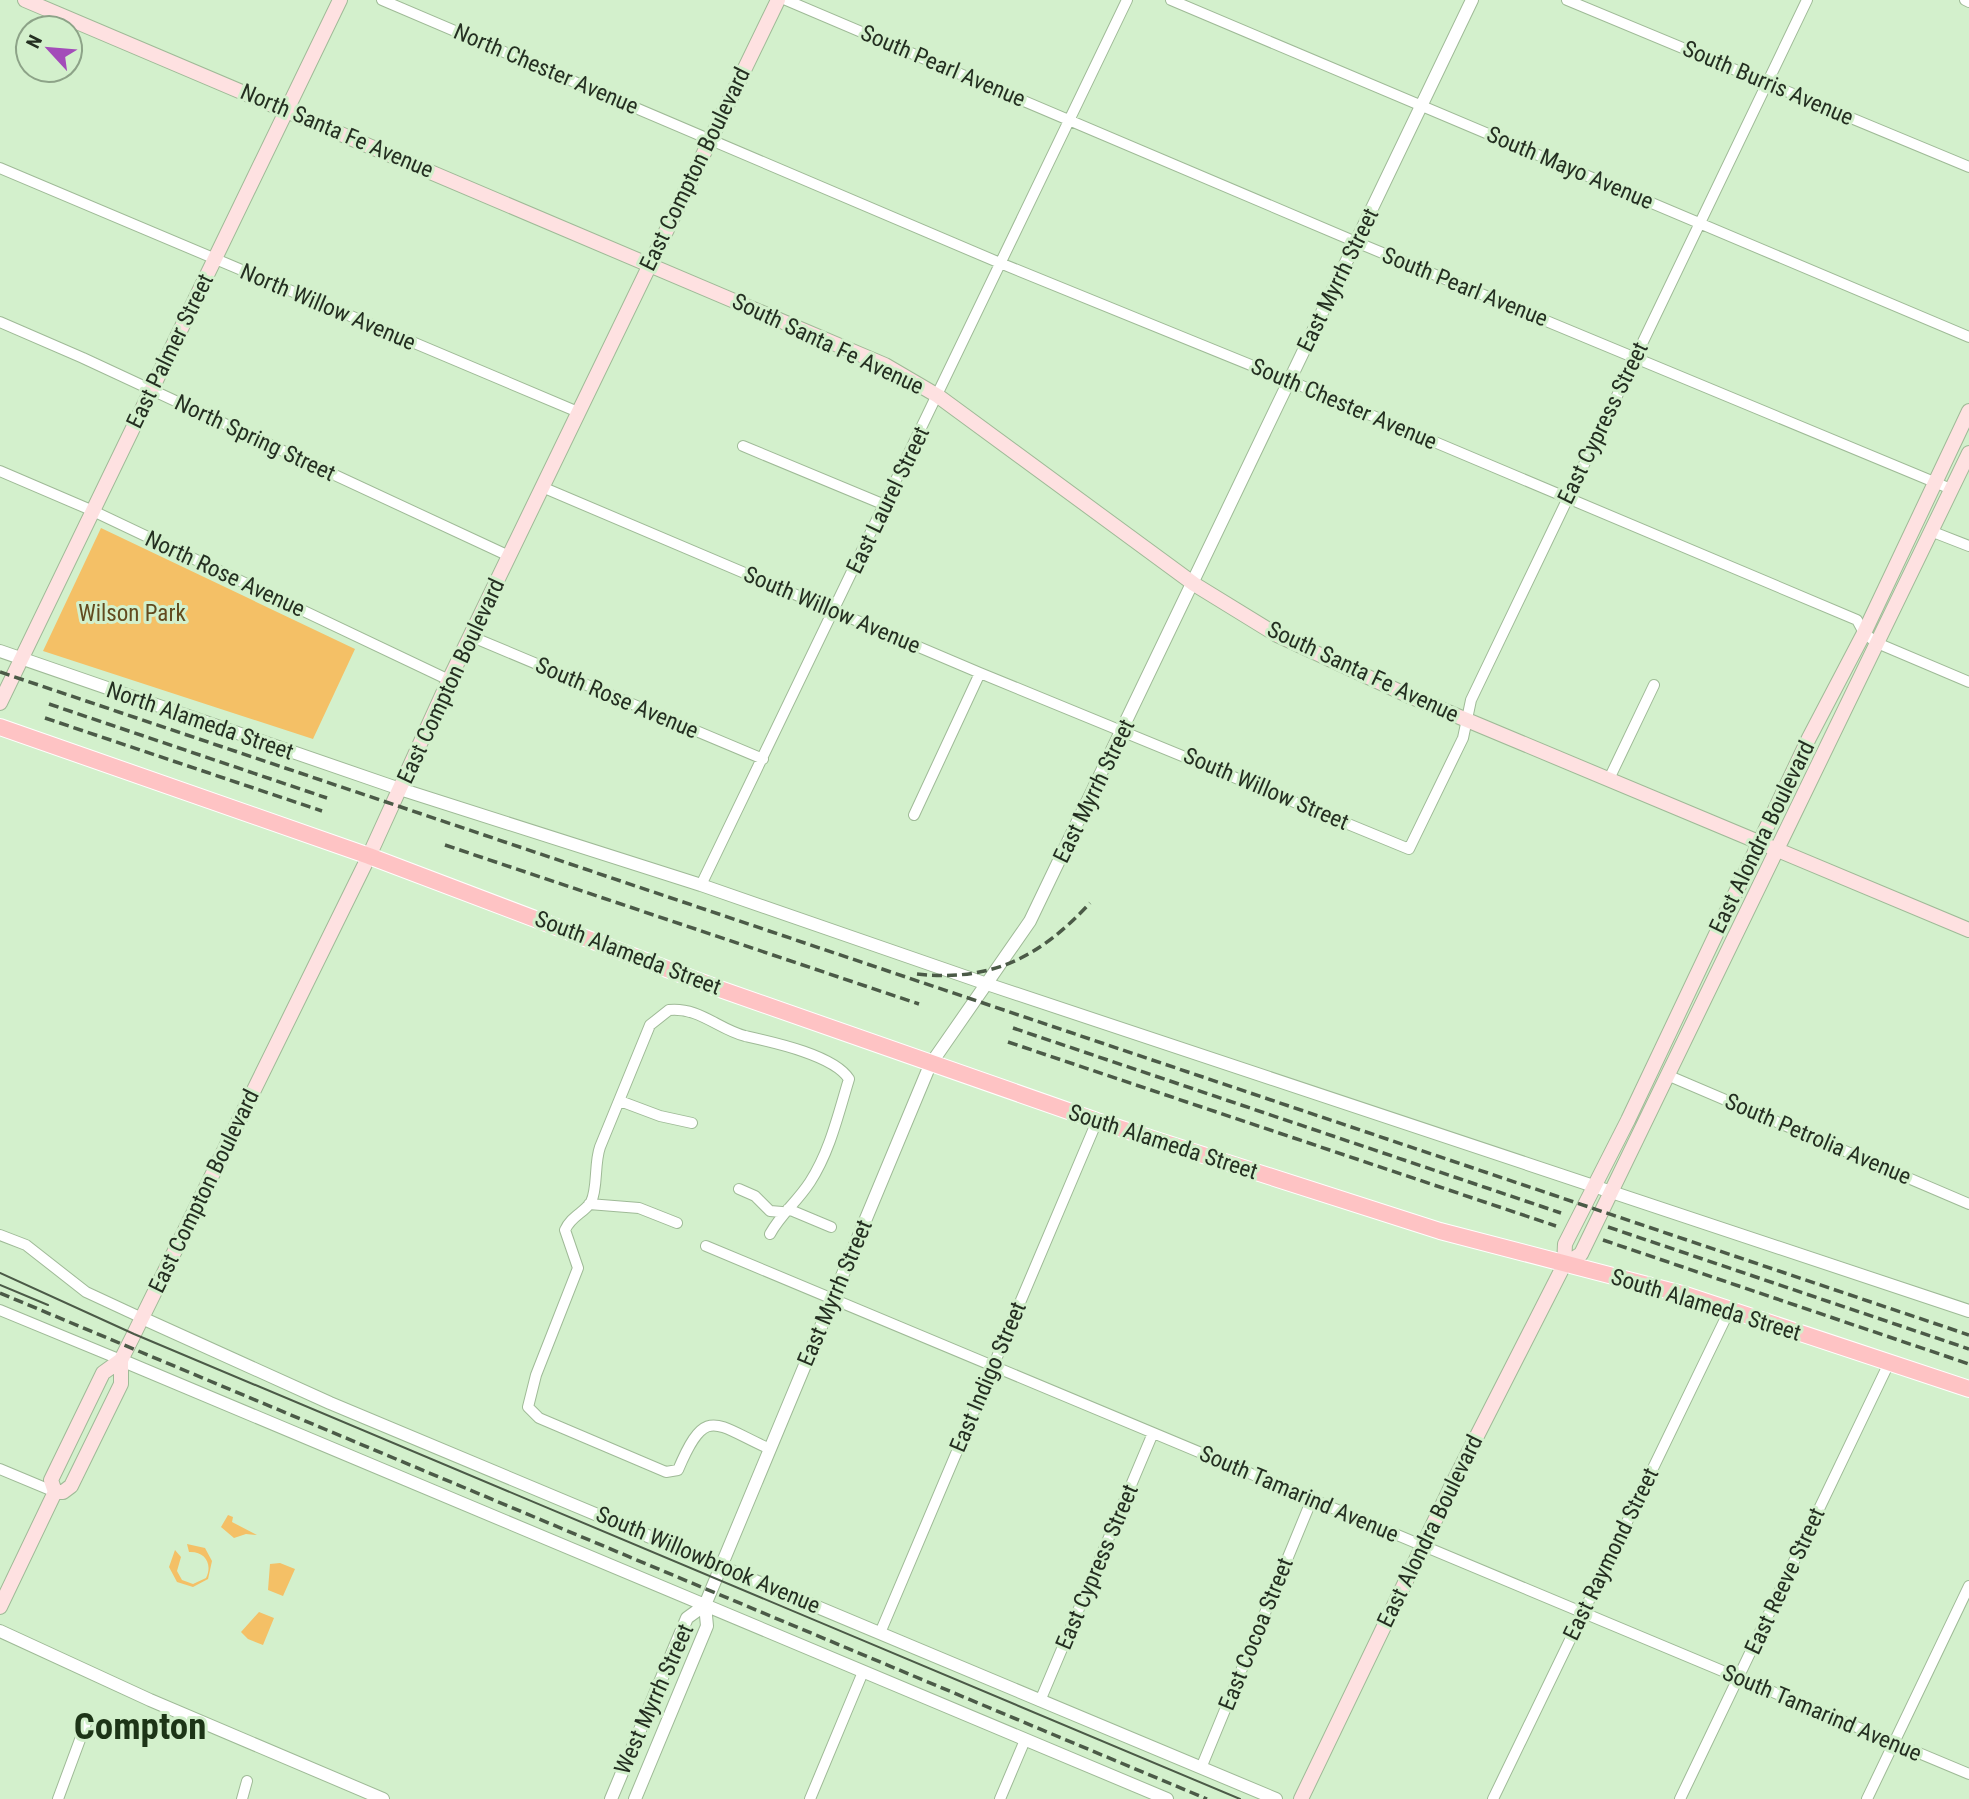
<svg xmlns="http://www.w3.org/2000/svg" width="1969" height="1799" font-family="'Roboto Condensed',sans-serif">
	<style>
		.green { fill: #f4c066 }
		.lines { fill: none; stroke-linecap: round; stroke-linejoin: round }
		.minor-casing { stroke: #9fba97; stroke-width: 12 }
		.tertiary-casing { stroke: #9fba97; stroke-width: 14 }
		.secondary-casing { stroke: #9fba97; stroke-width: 16 }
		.primary-casing { stroke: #fff; stroke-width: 18 }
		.minor { stroke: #fff; stroke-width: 10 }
		.tertiary { stroke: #fff; stroke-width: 12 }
		.secondary { stroke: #fee1e1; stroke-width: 14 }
		.primary { stroke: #fec3c4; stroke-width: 16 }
		.tram { stroke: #4b5a47; stroke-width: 2 }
		.rail { stroke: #4b5a47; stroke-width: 3.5; stroke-dasharray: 10 5; stroke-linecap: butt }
		.labels { text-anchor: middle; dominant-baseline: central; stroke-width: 6; stroke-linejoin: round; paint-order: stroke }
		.street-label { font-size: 23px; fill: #242f21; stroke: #d3f0cc }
		.park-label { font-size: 23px; fill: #624a1f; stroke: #d3f0cc }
		.town-label { font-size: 37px; font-weight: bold; fill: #1d3417; stroke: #d3f0cc }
	</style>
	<rect width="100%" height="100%" fill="#d3f0cc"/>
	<path class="green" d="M101,528L355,649L313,739L43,651Z
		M228,1515L233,1517L232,1522L257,1535L246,1534L234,1538L221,1527Z
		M187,1544L205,1548L212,1561L208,1579L193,1587L177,1582L169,1567L175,1550L181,1557L177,1571L182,1580L193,1584L206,1578C213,1564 205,1551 189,1552Z
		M280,1563L295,1569L283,1596L268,1590L270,1564Z
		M259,1612L274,1618L263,1645L248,1639L241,1632Z"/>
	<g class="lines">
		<g class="minor-casing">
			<path id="minor" d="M382,0L1000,263L1290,381L1857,620L1864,633L1877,643L1969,682
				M786,0L1356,242L1951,489
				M1171,0L1969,337
				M1567,0L1969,167
				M1965,0L1969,2
				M0,168L578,412
				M0,322L83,358L509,556
				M743,446L885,505
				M0,471L91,510L449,680
				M542,487L980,673L1409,849L1463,738L1471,700L1807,0
				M1933,532L1969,546
				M470,636L763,759
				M1609,779L1654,685
				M914,815L980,673
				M701,885L1127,0
				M1667,1075L1969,1204
				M620,1101L660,1116L692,1123
				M739,1189L755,1196L770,1211L782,1212
				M589,1204L639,1208L677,1223
				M788,1209L831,1227
				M770,1234C781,1214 797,1202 810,1182C830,1151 838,1115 849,1079C834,1055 772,1042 745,1036C718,1029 699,1007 669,1010L650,1025L600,1147C594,1164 598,1188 591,1202C584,1213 571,1216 565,1230L578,1268L536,1375L528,1407L539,1418L666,1472L678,1470C706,1404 714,1424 770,1449
				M0,1235L26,1245L86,1292L142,1318
				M706,1246L1969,1774
				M0,1310L121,1360
				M0,1469L55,1492
				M880,1633L1097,1121
				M1040,1701L1153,1433
				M1201,1768L1312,1499
				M58,1799L88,1718
				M242,1799L247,1781
				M810,1799L863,1672
				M1000,1799L1025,1740
				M1493,1799L1730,1309
				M1680,1799L1889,1363
				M1867,1799L1969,1586"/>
		</g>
		<g class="tertiary-casing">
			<path id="tertiary" d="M0,651L400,789L701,885L987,984L1969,1311
				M142,1318L330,1403L1276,1799
				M121,1360L1167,1799
				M0,1631L150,1700L383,1799
				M611,1799L687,1618L705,1605
				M635,1799L707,1626L705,1605L930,1065L1030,921L1472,0"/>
		</g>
		<g class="secondary-casing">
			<path id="secondary" d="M25,0L885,365L938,396L1194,584L1277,635L1407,695L1969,930
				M0,703L340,0
				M1564,1265L1581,1254L1969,453
				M55,1492H63L71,1486L121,1384V1360L134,1334L369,856L449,680L778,0
				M0,1607L55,1492L51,1480L103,1373L121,1360
				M1301,1799L1452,1485L1564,1265L1565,1244L1628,1120L1809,738L1864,633L1969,411"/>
		</g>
		<g class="primary-casing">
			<path id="primary" d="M0,727L369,856L717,988L1097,1121L1440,1231L1686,1295L1969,1389"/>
		</g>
		<use href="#minor" class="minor"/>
		<use href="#tertiary" class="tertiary"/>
		<use href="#secondary" class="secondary"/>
		<use href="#primary" class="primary"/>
		<path class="tram" d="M0,1273L134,1334L1240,1799
			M0,1285L48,1305"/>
		<path class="rail" d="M0,672L1969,1335
			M49,704L327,798
			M45,718L322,811
			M445,845L919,1004
			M917,974C992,982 1040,957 1090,903
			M1013,1028L1561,1213
			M1008,1042L1556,1226
			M1608,1227L1969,1349
			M1603,1240L1969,1364
			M0,1293L1207,1799"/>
	</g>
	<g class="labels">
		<g class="street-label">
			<text transform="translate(943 66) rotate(23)">South Pearl Avenue</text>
			<text transform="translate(546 69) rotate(23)">North Chester Avenue</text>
			<text transform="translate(1768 83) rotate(23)">South Burris Avenue</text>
			<text transform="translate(337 131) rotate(23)">North Santa Fe Avenue</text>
			<text transform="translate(1570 168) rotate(23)">South Mayo Avenue</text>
			<text transform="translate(695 169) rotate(-64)">East Compton Boulevard</text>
			<text transform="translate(1338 280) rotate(-64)">East Myrrh Street</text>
			<text transform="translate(1465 287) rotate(22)">South Pearl Avenue</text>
			<text transform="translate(328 307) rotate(23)">North Willow Avenue</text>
			<text transform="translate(828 344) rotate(25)">South Santa Fe Avenue</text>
			<text transform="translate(170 351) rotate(-64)">East Palmer Street</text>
			<text transform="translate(1344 404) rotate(23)">South Chester Avenue</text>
			<text transform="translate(1603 423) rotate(-64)">East Cypress Street</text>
			<text transform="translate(255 438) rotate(25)">North Spring Street</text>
			<text transform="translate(888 500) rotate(-64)">East Laurel Street</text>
			<text transform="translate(225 574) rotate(25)">North Rose Avenue</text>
			<text transform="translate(832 610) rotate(23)">South Willow Avenue</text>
			<text transform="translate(1363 672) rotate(25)">South Santa Fe Avenue</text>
			<text transform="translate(451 681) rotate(-65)">East Compton Boulevard</text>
			<text transform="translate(617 698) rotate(23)">South Rose Avenue</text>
			<text transform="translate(200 721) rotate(19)">North Alameda Street</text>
			<text transform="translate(1266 789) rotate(23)">South Willow Street</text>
			<text transform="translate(1094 791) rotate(-64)">East Myrrh Street</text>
			<text transform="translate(1762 837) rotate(-64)">East Alondra Boulevard</text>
			<text transform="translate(628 953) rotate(21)">South Alameda Street</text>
			<text transform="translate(1818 1139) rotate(23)">South Petrolia Avenue</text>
			<text transform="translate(1163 1142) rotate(18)">South Alameda Street</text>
			<text transform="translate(204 1191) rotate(-64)">East Compton Boulevard</text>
			<text transform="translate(835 1293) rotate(-67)">East Myrrh Street</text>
			<text transform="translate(1706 1305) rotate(17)">South Alameda Street</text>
			<text transform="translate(988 1377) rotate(-67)">East Indigo Street</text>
			<text transform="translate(1299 1494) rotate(23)">South Tamarind Avenue</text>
			<text transform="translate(1430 1531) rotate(-64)">East Alondra Boulevard</text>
			<text transform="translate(1611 1554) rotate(-64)">East Raymond Street</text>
			<text transform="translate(708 1560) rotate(23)">South Willowbrook Avenue</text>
			<text transform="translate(1097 1567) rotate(-67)">East Cypress Street</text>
			<text transform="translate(1785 1581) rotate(-65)">East Reeve Street</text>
			<text transform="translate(1256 1634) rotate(-68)">East Cocoa Street</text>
			<text transform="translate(654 1699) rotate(-66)">West Myrrh Street</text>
			<text transform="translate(1822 1713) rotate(23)">South Tamarind Avenue</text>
		</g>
		<g class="park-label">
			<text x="132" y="613">Wilson Park</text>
		</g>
		<g class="town-label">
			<text x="140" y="1726">Compton</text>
		</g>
	</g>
	<g transform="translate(49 49) rotate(296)"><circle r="33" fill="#d3f0cc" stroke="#8da388" stroke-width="2"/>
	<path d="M0-5L12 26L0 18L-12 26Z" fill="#a34cb9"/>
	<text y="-10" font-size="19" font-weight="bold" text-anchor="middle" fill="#242f21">N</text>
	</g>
</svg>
